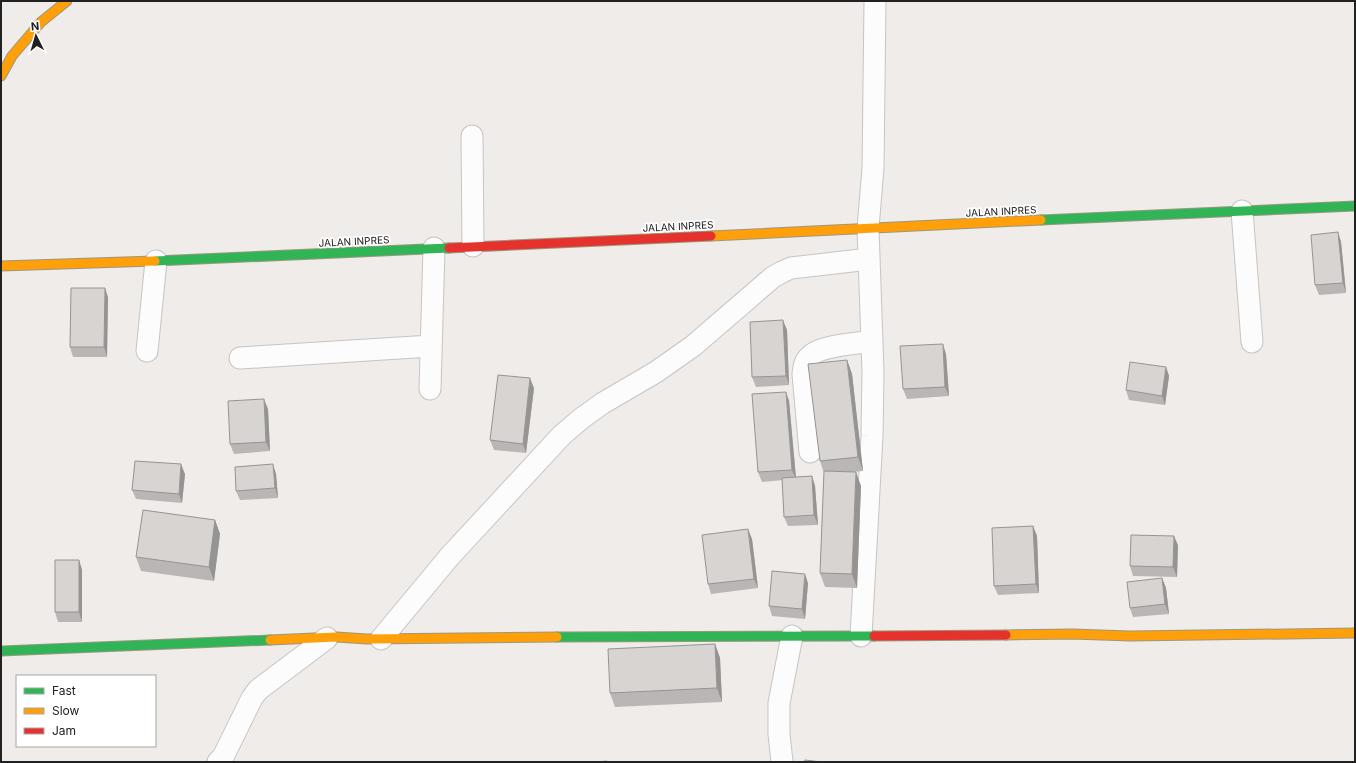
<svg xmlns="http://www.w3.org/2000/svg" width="1356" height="763" font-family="Inter,sans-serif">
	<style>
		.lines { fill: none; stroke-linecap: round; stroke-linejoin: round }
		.street-casing { stroke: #c6c5c4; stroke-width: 23 }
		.fast-casing { stroke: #9b9880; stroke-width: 11 }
		.slow-casing { stroke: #9b9880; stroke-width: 11 }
		.jam-casing { stroke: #9b9880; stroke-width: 11 }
		.street { stroke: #fdfcfc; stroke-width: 21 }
		.fast { stroke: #30b455; stroke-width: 9 }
		.slow { stroke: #ff9f0a; stroke-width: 9 }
		.jam { stroke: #e5322d; stroke-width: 9 }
		.wall { fill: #b9b6b5 }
		.shaded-wall { fill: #969493 }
		.building { fill: #d7d4d2; stroke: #969493 }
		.labels { text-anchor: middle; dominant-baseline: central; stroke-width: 3.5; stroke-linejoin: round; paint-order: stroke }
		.street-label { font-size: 10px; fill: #212121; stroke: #fff }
	</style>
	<rect width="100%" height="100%" fill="#efecea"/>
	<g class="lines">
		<g class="street-casing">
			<path id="street" d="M472,136L473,246
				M1242,211L1252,342
				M147,351L156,261
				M240,358L431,346
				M430,389L434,248
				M810,452L803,374C804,367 804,362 809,357C819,345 856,344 872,341
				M861,636L872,436L873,372L868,228L873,168L875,1
				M381,639L450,556L562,435L582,418L603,403L656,372L693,346L773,277L782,272L791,268L869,259
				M218,762L223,757L252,698L258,690L327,638
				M782,762L779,734V703L792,636"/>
		</g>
		<g class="fast-casing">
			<path id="fast" d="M1041,220L1355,206
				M155,261L449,248
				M557,637L874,636
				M1,651L270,640"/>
		</g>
		<g class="slow-casing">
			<path id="slow" d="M1,76L12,56L41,22L67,1
				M711,236L1041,220
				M1,266L155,261
				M1006,635L1072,634L1130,636L1355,633
				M270,640L336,637L367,639L557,637"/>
		</g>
		<g class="jam-casing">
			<path id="jam" d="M449,248L711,236
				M874,636L1006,635"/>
		</g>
		<use href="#street" class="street"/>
		<use href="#fast" class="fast"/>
		<use href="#slow" class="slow"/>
		<use href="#jam" class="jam"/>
	</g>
	<path class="wall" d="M1338,232L1341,242L1346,293L1319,295L1315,285Z
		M108,297L107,357H73L70,347Z
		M787,330L789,385L756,387L752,377Z
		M946,354L949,396L907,399L903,389Z
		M847,360L852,374L863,471L853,472L861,486L857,588L825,587L820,573L824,473L820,461Z
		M1166,367L1169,376L1165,405L1129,400L1126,390Z
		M534,388L526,453L494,450L490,440Z
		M786,392L789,401L796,477L812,476L815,486L818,525L788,526L784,517L783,480L762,482L758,472Z
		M268,409L270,451L234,454L230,444Z
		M185,474L182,503L136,499L132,490Z
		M276,474L278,498L240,500L236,491Z
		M215,520L220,534L214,581L141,571L136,557Z
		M1033,526L1037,536L1039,593L998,595L994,586Z
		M752,539L758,588L711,594L708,584Z
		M1178,545L1177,577L1133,576L1130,566Z
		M79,560L82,570V622H58L55,612Z
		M1162,578L1166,588L1169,614L1133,617L1130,608Z
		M808,583L805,619L772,616L769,606Z
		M715,644L720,658L722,702L615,707L610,693Z"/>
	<path class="shaded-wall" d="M1338,232L1341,242L1346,293L1343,283Z
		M105,288L108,297L107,357L104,347Z
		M783,320L787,330L789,385L786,376Z
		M943,344L946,354L949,396L945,387Z
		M847,360L852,374L863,471L858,457Z
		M1166,367L1169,376L1165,405L1162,396Z
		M530,378L534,388L526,453L523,444Z
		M786,392L789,401L796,479L792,470Z
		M264,399L268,409L270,451L266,442Z
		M181,464L185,474L182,503L179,494Z
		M273,464L276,474L278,498L275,488Z
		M856,472L861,486L857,588L852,574Z
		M812,476L815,486L818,525L814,515Z
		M215,520L220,534L214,581L209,567Z
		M1033,526L1037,536L1039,593L1036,584Z
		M748,529L752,539L758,588L754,579Z
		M1174,536L1178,545L1177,577L1173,567Z
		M79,560L82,570V622L79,612Z
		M805,574L808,583L805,619L802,609Z
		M1162,578L1166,588L1169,614L1165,604Z
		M715,644L720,658L722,702L717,688Z"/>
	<path class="building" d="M1338,232L1343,283L1315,285L1311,235Z
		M71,288H105L104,347H70Z
		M783,320L786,376L752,377L750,322Z
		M943,344L945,387L903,389L900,346Z
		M847,360L858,457L820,461L808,364Z
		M1130,362L1166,367L1162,396L1126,390Z
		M498,375L530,378L523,444L490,440Z
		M786,392L792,470L758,472L752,394Z
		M264,399L266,442L230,444L228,401Z
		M135,461L181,464L179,494L132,490Z
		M273,464L275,488L236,491L235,467Z
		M824,471L856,472L852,574L820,573Z
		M812,476L814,515L784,517L782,478Z
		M143,510L215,520L209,567L136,557Z
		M1033,526L1036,584L994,586L992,528Z
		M748,529L754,579L708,584L702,535Z
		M1131,535L1174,536L1173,567L1130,566Z
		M55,560H79V612H55Z
		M772,571L805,574L802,609L769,606Z
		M1162,578L1165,604L1130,608L1127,582Z
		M715,644L717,688L610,693L608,649Z
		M805,760L822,762H804Z
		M607,761V762H595Z"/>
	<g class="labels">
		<g class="street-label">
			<text transform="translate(1001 211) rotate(-3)">JALAN INPRES</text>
			<text transform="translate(678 226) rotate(-3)">JALAN INPRES</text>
			<text transform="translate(354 241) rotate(-3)">JALAN INPRES</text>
		</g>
	</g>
	<rect width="1356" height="763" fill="none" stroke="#212121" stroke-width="4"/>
	<rect x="16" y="675" width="140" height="72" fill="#ffffff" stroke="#a6a6a6"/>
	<rect x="24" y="688" width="20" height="6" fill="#30b455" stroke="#a6a6a6"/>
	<text x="52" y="695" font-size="12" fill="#212121">Fast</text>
	<rect x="24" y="708" width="20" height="6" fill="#ff9f0a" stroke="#a6a6a6"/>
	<text x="52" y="715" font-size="12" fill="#212121">Slow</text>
	<rect x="24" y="728" width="20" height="6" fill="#e5322d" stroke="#a6a6a6"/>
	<text x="52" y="735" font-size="12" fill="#212121">Jam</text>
	<g transform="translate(36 36) rotate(355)" stroke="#ffffff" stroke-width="3" paint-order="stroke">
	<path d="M0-3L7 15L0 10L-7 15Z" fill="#212121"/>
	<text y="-6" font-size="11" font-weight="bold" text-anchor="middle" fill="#212121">N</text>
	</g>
</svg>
